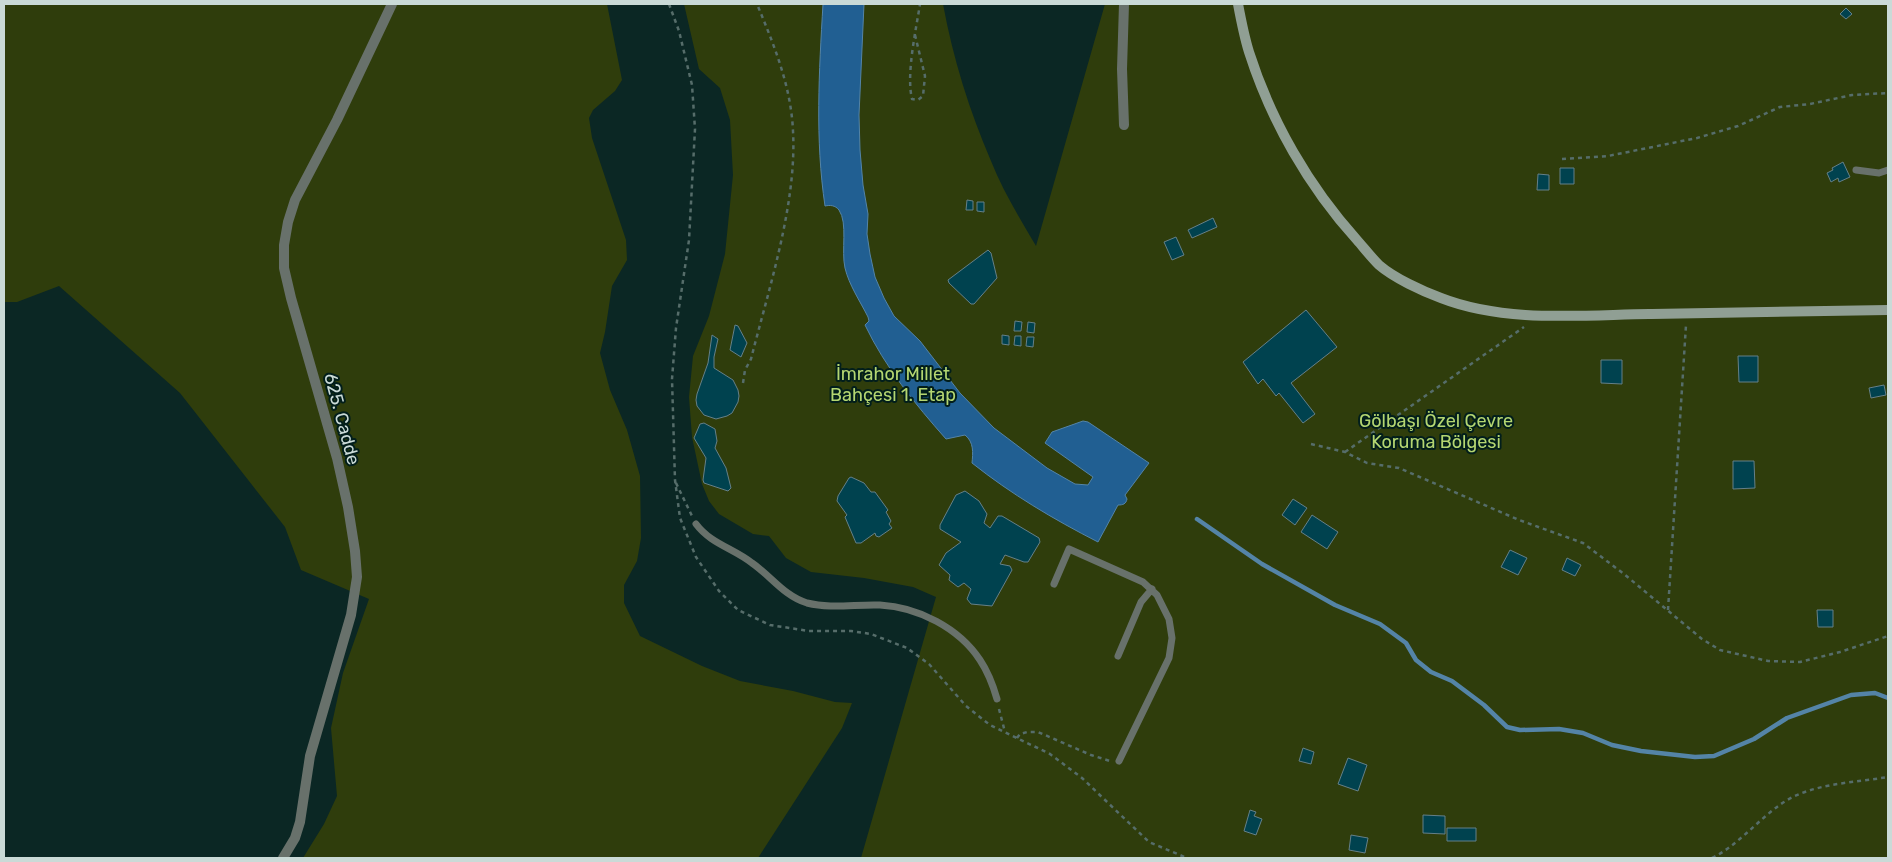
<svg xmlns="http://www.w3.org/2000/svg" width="1892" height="862" font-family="Rubik,sans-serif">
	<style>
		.green { fill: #2f3d0c }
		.water { fill: #215f92; stroke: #5484a7 }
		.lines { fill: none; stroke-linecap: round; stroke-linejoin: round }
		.stream { stroke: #5484a7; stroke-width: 4.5 }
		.building { fill: #00424f; stroke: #658088 }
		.path { stroke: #566d6a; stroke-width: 2.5; stroke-dasharray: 4 4; stroke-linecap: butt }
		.lane { stroke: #68716b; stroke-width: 7 }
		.street { stroke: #68716b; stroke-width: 10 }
		.secondary { stroke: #909f94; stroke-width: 10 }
		.labels { text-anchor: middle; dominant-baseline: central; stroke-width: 4; stroke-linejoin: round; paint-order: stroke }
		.park-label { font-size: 18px; fill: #b4d671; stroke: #021e1b }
		.street-label { font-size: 18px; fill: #cadad7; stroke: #021e1b }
	</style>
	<rect width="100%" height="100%" fill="#0b2724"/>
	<path class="green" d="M4,4H607L622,80L615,91L593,110L589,118L592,138L626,240L627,260L612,286L605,332L600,353L610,390L627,430L640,476L641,538L637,561L624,585V603L640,636L702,666L740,681L793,691L835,702L852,703L842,728L758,858H303L324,824L337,796L331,728L343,673L369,599L301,570L285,527L180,393L59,286L17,302H4Z
		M684,4H943C953,58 969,110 991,161C1003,191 1020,219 1036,246L1105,4H1888V858H861L936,597L913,587L864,578L811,572L786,558L769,536L753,534L719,514L709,501L702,484L692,437L689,397L693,356L709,316L725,254L733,175L730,120L720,88L699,69Z"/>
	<path class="water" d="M823,4H864L859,115L860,150L863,185L868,214L867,234L870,254L875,277L884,298L894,316L920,341L960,393L994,428L1047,468L1075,484L1088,485L1093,477L1045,443L1052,432L1083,421L1088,422L1149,463L1125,495L1127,499C1126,504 1123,505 1118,505L1098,542C1053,519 1011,494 972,463C973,453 974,442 965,435L946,439C915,404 885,367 865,325L869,321L868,317C860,301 849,285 845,268C841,251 848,223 839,210C835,205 830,205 825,206C815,139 819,72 823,4Z"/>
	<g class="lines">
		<path class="stream" d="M1197,519L1262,564L1335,605L1380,624L1406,643L1416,660L1431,672L1452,681L1484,705L1507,727L1520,730L1559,729L1583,733L1612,745L1641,751L1695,757L1714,756L1754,739L1787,718L1851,695L1875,693L1888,698"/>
	</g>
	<path class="building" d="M1846,8L1852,14L1846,19L1840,14Z
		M1843,162L1850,177L1839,182L1838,178L1831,182L1827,173L1833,170L1832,168Z
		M1560,168H1574V184H1560Z
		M1538,174L1549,175V190H1537Z
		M967,200L973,201V210H966Z
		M977,202H984V212L977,211Z
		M1213,218L1217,227L1192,238L1188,230Z
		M1176,237L1184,255L1172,260L1164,242Z
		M988,250L991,253L997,278L974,304H971L949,283L948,280Z
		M1306,310L1337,347L1291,383L1315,414L1303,423L1279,393L1276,396L1263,379L1258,384L1243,362Z
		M1015,321L1022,322L1021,331H1014Z
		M1028,322L1035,323L1034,333L1027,332Z
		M735,325L738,326L747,343L741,357L730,350Z
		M712,335L718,339L714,357V368L733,380L738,390L739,396L738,402L732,413L727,416L716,419L704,415L697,406L696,400L697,394L708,363Z
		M1002,335L1009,336V345L1002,344Z
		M1015,336H1021V346L1014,345Z
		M1027,337H1034L1033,347L1026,346Z
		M1738,356H1758V382H1739Z
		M1601,360H1622V384L1601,383Z
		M1884,385L1886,395L1871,398L1869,388Z
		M704,423L715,429L717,441L715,448L726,468L731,488L728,491L704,483L703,480L706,458L694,438L700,424Z
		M1733,461H1754L1755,488L1733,489Z
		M851,477L864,483L871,492H875L888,510L886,512L891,521L889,524L892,528L879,537L876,536L875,533L861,543H856L845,517L847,515L837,501L838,496L849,478Z
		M965,491L979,501L987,514L984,523L990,528L998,516H1002L1039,538L1040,542L1028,562H1024L1005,555L1000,564L1010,566L1012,570L992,606L971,604L967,599L971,589L964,583L958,587L949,580L950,575L939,565L946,553L961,542L940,529V525L956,495Z
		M1293,499L1307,508L1295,525L1282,515Z
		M1312,515L1338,532L1327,549L1301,532Z
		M1510,550L1527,558L1518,575L1501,567Z
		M1567,558L1581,565L1575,576L1562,570Z
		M1817,610H1833V627H1818Z
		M1303,748L1314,752L1311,764L1299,761Z
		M1348,758L1367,765L1358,791L1338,784Z
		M1250,810L1256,812L1254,816L1262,819L1256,835L1244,831Z
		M1423,815L1445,816V834L1423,833Z
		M1447,828H1476V841H1447Z
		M1351,835L1368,838L1365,853L1349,850Z"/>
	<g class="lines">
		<path class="path" d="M669,4L679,31L692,85L695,129L689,240L676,328L672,379L675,480L680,518L696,557L719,591L738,610L770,625L809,631H851L871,634L907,648L929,664L966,706L990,725L1050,754L1082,778L1149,842L1187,858
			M915,35L925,76L923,96L918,100L912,99C906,74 916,30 920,4
			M1562,159L1608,156L1697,138L1738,126L1780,107L1810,104L1852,95L1888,93
			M743,383L745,370L751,359C769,288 797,203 793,131C791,86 774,45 757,4
			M1311,444L1345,452L1367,463L1399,468L1519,520L1583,543L1624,574L1702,639L1720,650L1768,661L1800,662L1840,652L1888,636
			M1345,452L1524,327
			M676,483L692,516
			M1668,610L1686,325
			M999,709L1005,732
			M1017,738L1020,734L1027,732H1038L1091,755L1110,761
			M1712,858C1737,846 1758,820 1781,804C1811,783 1853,783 1888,777"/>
		<path class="lane" d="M1856,170L1879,173L1888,170
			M696,524C711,544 733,548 752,563C771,576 784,596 807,603C831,609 856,604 880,605C918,607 959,628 980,660C988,672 993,685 997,699
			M1054,584L1069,549L1143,582L1157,595L1169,619L1172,638L1169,658L1119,761
			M1118,656L1141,602L1152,589"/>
		<path class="street" d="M1124,4L1122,69L1124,125
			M283,858L295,838L300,822L310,756L351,615L357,577L355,551L348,507L337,458L291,298L284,268V245L288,222L295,200L337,120L392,4"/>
		<path class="secondary" d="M1238,4C1241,20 1244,36 1249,52C1271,121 1309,187 1357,240C1364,248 1371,257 1379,265C1394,278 1422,291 1441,298C1505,323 1581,315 1649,314C1729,313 1809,311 1888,310"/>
	</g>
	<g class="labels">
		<g class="park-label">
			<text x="893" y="374">İmrahor Millet<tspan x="893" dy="21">Bahçesi 1. Etap</tspan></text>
			<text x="1436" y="421">Gölbaşı Özel Çevre<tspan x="1436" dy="21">Koruma Bölgesi</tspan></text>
		</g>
		<g class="street-label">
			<text transform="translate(342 419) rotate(75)">625. Cadde</text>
		</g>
	</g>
	<rect width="1892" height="862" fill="none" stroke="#cadad7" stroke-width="10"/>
</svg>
